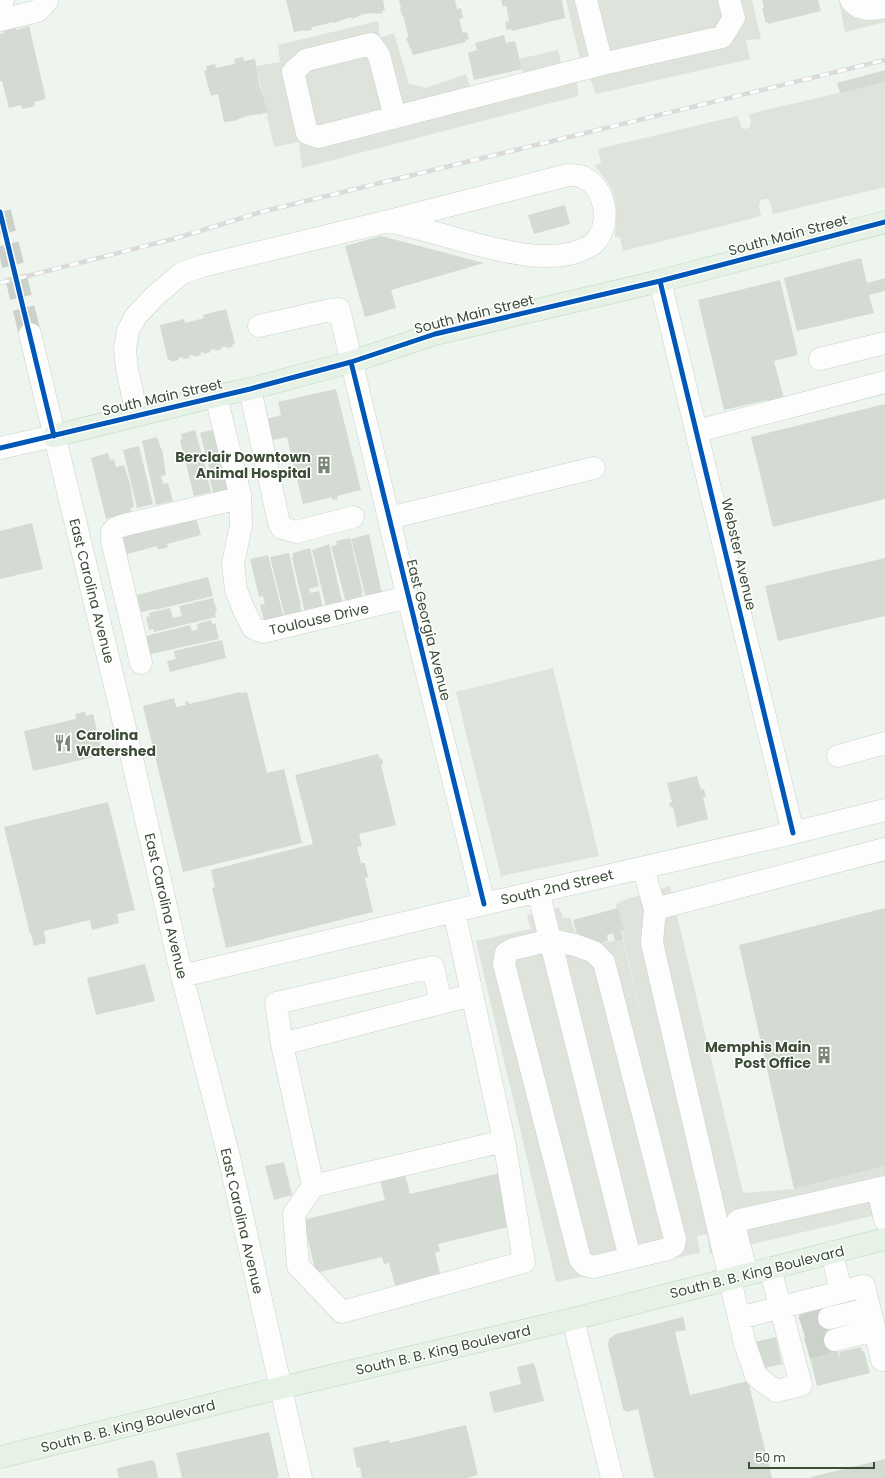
<svg xmlns="http://www.w3.org/2000/svg" width="885" height="1478" font-family="Poppins,sans-serif">
	<style>
		.parking { fill: #dee3dc }
		.building { fill: #d4dbd3 }
		.lines { fill: none; stroke-linecap: round; stroke-linejoin: round }
		.minor-tunnel { stroke: #cad2c9; stroke-width: 22; stroke-dasharray: 22 11; stroke-linecap: butt }
		.minor-casing { stroke: #ccd2cb; stroke-width: 23 }
		.major-casing { stroke: #bcd8b9; stroke-width: 23 }
		.minor { stroke: #fcfdfc; stroke-width: 22 }
		.major { stroke: #e6f2e6; stroke-width: 22 }
		.rail-casing { stroke: #dadbda; stroke-width: 4.5 }
		.rail { stroke: #fff; stroke-width: 3; stroke-dasharray: 9; stroke-linecap: butt }
		.cycleway-casing { stroke: #fff; stroke-width: 8 }
		.cycleway { stroke: #0057b8; stroke-width: 5 }
		.labels { text-anchor: middle; dominant-baseline: central; stroke-width: 3; stroke-linejoin: round; paint-order: stroke }
		.street-label { font-size: 14px; fill: #3b4c37; stroke: #fff }
		.poi-label { font-size: 14px; font-weight: bold; fill: #3b4c37; stroke: #fff; text-anchor: end }
	</style>
	<rect width="100%" height="100%" fill="#eef4ee"/>
	<path class="parking" d="M566,0H752L761,39L746,40L750,59L596,94L589,76L577,80L578,96L302,168L299,142L274,147L256,66L280,62L278,45L378,21L380,38L394,33L409,84L426,88L466,74L470,87L524,76L519,59L558,50L562,67L580,59Z
		M850,0H885V22L845,32L839,2Z
		M885,82V187L773,214L770,202L767,199H764L760,201L759,207L761,216L623,251L620,237L617,236L615,238L616,218V206L613,191L608,182L594,165L599,164L601,162L598,149L737,116L742,128L746,129L750,127L751,122L749,114Z
		M553,668L599,856L501,876L456,692Z
		M670,886L743,1193L794,1189L885,1166V1213L710,1254L707,1234L697,1236L700,1253L556,1282L476,941L531,929L527,915L559,907L563,918H570L579,942L592,939L594,945L623,939L648,1047L616,904L627,899Z"/>
	<path class="building" d="M286,0H383L385,10L382,11L383,13L375,14V13L364,14L352,19L351,17L334,23L333,22L313,27L311,28L312,30L305,31L304,30L294,32Z
		M399,0H455L457,9L461,8L463,18L459,19L463,33L467,32L469,39L465,40L466,42L413,55L406,38L408,37V35L403,15L402,16L400,8H401Z
		M501,0H562L565,18L512,31L511,29L507,30L505,22L509,21L507,10V6L503,7Z
		M762,0H818L821,11L768,24V22L766,23L762,9L764,8Z
		M15,26L16,30L29,26L46,99L34,102L35,106L22,109L21,105L9,108L2,81H0V34L4,33L3,29Z
		M504,35L506,43L515,41L522,69L474,80L468,53L477,50L475,43Z
		M243,57L244,61L255,59L259,84L268,112L258,115V114L249,116V115L234,121L224,122L218,94L211,96L204,71L207,70L206,66L215,64L216,68L235,64L234,59Z
		M885,70V82L840,93L837,83Z
		M565,205L570,224L534,234L528,215Z
		M381,236L484,263L391,290L396,308L365,317L345,246Z
		M861,258L867,283L885,278V291L869,295L874,313L797,331L784,278Z
		M780,280L798,355L774,361L784,399L767,403V400L724,410L698,300Z
		M226,309L235,343L232,345L233,347L226,348L225,346L221,347L222,349L215,351V349L210,350L211,352L204,354V352L200,353L201,355L194,357L193,355H189L190,358L183,359L182,357L178,358L179,360L171,362V360H168L160,326L161,325L184,319L185,323L204,318L203,315Z
		M336,389L361,490L337,496L338,499L332,500V497L303,504L287,437L272,440L267,419L281,415L278,402Z
		M885,404V499L773,527L751,437Z
		M216,429L226,468L216,470L217,474L226,472L230,489L213,493L209,475H211L200,433Z
		M195,430L208,476H207L211,492L194,496L180,440L182,439L181,434Z
		M157,437L161,449H162L166,475L161,476L163,484L168,483L173,501L156,505L142,441Z
		M139,446L153,504L137,508L123,450Z
		M108,453L110,460L114,459L116,467L124,465L130,484L134,507L130,509L131,512L106,519L91,458Z
		M196,518L201,535L167,544L168,547L158,550L157,546L127,554L122,536Z
		M32,523L43,569L0,579V531Z
		M369,534L382,594L366,598L351,539Z
		M350,538L363,593H361L363,599L346,603L331,546L337,545L336,541Z
		M329,544L343,606L327,610L312,550Z
		M310,548L319,586L309,589L310,593L319,591L323,609L305,613L292,557H293V553Z
		M289,553L301,606L300,607L302,613L285,617L270,557Z
		M268,555L284,619L265,624L260,605L265,604L263,596L259,597L250,559Z
		M885,558V616L778,641L765,586Z
		M208,577L213,596L155,610V609L141,612L137,595Z
		M213,598L217,611L215,612L216,617L154,632L153,629L149,630L146,617L150,616L149,613L170,608L173,618L182,616L179,606Z
		M211,620L212,624L215,623L219,639L150,654L146,636L190,625L192,631L198,629L197,624Z
		M222,640L226,658L170,672L167,661L176,659L174,651Z
		M240,692L241,693L247,692L267,773L284,769L302,843L183,872L143,706L174,698L176,707L186,705L185,702L188,701L189,704Z
		M85,712L86,716L93,714L103,755L33,771L24,731L76,719L75,714Z
		M378,754L380,759L382,758L383,764L381,765L396,825L359,834L362,846L357,847L361,863H365L368,877L365,878L373,912L226,948L212,888L215,887L211,870L313,844L295,775Z
		M697,776L701,790L704,789L706,797H703L708,819L677,827L673,807H670L669,803L672,802L667,783Z
		M108,802L135,910L117,914L119,923L92,930L90,920L44,931L46,943L34,946L31,934H30L4,827Z
		M618,908L624,930L621,931L623,939L615,941L613,933L607,935L608,941L593,945L592,939L579,942L573,920Z
		M885,908V1166L794,1189L739,945Z
		M145,964L155,1001L96,1015L87,978Z
		M284,1162L292,1195L274,1200L265,1166Z
		M404,1170L410,1194L500,1173L512,1226L438,1244L440,1251L435,1253L441,1278L396,1289L389,1263L384,1264L382,1257L316,1273L303,1220L385,1200L379,1176Z
		M825,1299L839,1357L840,1356L839,1352L861,1347L862,1351H864L870,1373L817,1386L797,1305Z
		M683,1317L686,1330L675,1332L690,1395L748,1381L772,1478H654L638,1409L627,1412L623,1409L608,1345L609,1339L616,1334Z
		M776,1337L782,1364L761,1369L755,1342Z
		M534,1363L544,1401L494,1413L489,1392L521,1384L517,1367Z
		M466,1425L478,1475L467,1478H362L360,1467L357,1468L353,1448L389,1440L390,1443Z
		M269,1432L279,1477L274,1478H182L176,1453Z
		M885,1459V1478H811V1477Z
		M152,1460L155,1463L158,1478H119L117,1471L118,1468Z"/>
	<g class="lines">
		<path class="minor-tunnel" d="M0,212L30,334
			M802,1327L829,1318
			M807,1348L835,1340"/>
		<g class="minor-casing">
			<path id="minor" d="M851,0C859,11 873,10 885,7
				M0,1L3,0
				M0,20L38,11L47,1L45,0
				M602,64L722,37L734,18L729,0
				M395,117L379,55L371,44L306,60L293,72L307,133L318,137L602,64L586,0
				M660,281L793,833
				M259,326L330,310L339,309L398,557L484,904
				M30,334L122,715L182,976L229,1157L301,1478
				M820,359L885,343
				M250,389L279,523L282,528L296,532L353,517
				M216,396L240,494L241,525L233,564L236,590L244,610L253,628L263,632L408,597
				M137,415L127,369L125,349L128,331L136,316L155,296L182,273L202,266L389,221L568,175C572,175 578,175 583,177C606,188 612,223 595,242C592,246 584,249 579,251C545,264 494,249 460,240C437,233 413,227 389,221
				M697,431L885,382
				M0,448L54,436
				M389,518L594,468
				M141,663L112,541V532L116,528L124,525L240,498
				M838,756L885,743
				M643,868L655,909
				M538,891L630,1258
				M454,911L504,1141L313,1186L294,1214L298,1266L342,1312L524,1262L504,1141
				M551,940L575,945L594,952L604,962L675,1239L674,1245L668,1249L593,1267L585,1265L580,1259L504,964L506,953L513,949Z
				M182,976L484,904L793,833L885,810
				M282,1044L276,1003L433,967L441,1003
				M313,1186L282,1044L472,995
				M878,1189L885,1220
				M832,1252L841,1292
				M770,1268L801,1385L776,1391L756,1376L745,1344L739,1318L864,1286L882,1360
				M747,1274L735,1229L737,1222L740,1220L885,1187
				M739,1318L652,943L655,909L885,849
				M829,1318L869,1309
				M573,1319L612,1478
				M835,1340L874,1330"/>
		</g>
		<g class="major-casing">
			<path id="major" d="M54,436L216,396L250,389L351,362L435,334L660,281L885,222
				M0,1457L280,1388L573,1319L885,1239"/>
		</g>
		<use href="#minor" class="minor"/>
		<use href="#major" class="major"/>
		<g class="rail-casing">
			<path id="rail" d="M0,283L177,238L261,212L885,60"/>
		</g>
		<use href="#rail" class="rail"/>
		<g class="cycleway-casing">
			<path id="cycleway" d="M0,212L54,436
				M660,281L793,833
				M351,362L484,904
				M0,448L250,389L351,362L435,334L660,281L885,222"/>
		</g>
		<use href="#cycleway" class="cycleway"/>
	</g>
	<defs>
		<g id="building-bare" transform="scale(1.38)"><path d="M-4-6H4V6H1V3H-1V6H-4ZM-2.5-4.3h1.7v1.8h-1.7ZM.8-4.3h1.7v1.8H.8ZM-2.5-1h1.7V.8h-1.7ZM.8-1h1.7V.8H.8Z" fill="#7a8777" stroke="#fff" stroke-width="2.5" paint-order="stroke"/></g>
		<g id="restaurant-bare" transform="scale(1.38)"><path d="M-5-6h1v4h1v-4h1v4h1v-4h1v5L-1.5 .5V6h-2V.5L-5-1ZM5-6V6H3V1.5H1.5Q1.5-4 5-6Z" fill="#7a8777" stroke="#fff" stroke-width="2.5" paint-order="stroke"/></g>
	</defs>
	<g fill-rule="evenodd">
		<use href="#building-bare" x="324" y="465"/>
		<use href="#restaurant-bare" x="63" y="743"/>
		<use href="#building-bare" x="824" y="1055"/>
	</g>
	<g class="labels">
		<g class="street-label">
			<text transform="translate(788 235) rotate(-15)">South Main Street</text>
			<text transform="translate(474 314) rotate(-14)">South Main Street</text>
			<text transform="translate(162 397) rotate(-13)">South Main Street</text>
			<text transform="translate(739 554) rotate(77)">Webster Avenue</text>
			<text transform="translate(92 591) rotate(76)">East Carolina Avenue</text>
			<text transform="translate(319 619) rotate(-13)">Toulouse Drive</text>
			<text transform="translate(429 630) rotate(76)">East Georgia Avenue</text>
			<text transform="translate(557 887) rotate(-13)">South 2nd Street</text>
			<text transform="translate(166 906) rotate(77)">East Carolina Avenue</text>
			<text transform="translate(242 1221) rotate(77)">East Carolina Avenue</text>
			<text transform="translate(757 1272) rotate(-14)">South B. B. King Boulevard</text>
			<text transform="translate(443 1350) rotate(-13)">South B. B. King Boulevard</text>
			<text transform="translate(128 1426) rotate(-14)">South B. B. King Boulevard</text>
		</g>
		<g class="poi-label">
			<text x="311" y="457">Berclair Downtown<tspan x="311" dy="16">Animal Hospital</tspan></text>
			<text x="76" y="735" text-anchor="start">Carolina<tspan x="76" dy="16">Watershed</tspan></text>
			<text x="811" y="1047">Memphis Main<tspan x="811" dy="16">Post Office</tspan></text>
		</g>
	</g>
	<path d="M749 1462v6h125v-6" fill="none" stroke="#3b4c37" stroke-width="2"/>
	<text x="755" y="1462" font-size="12" fill="#3b4c37" stroke="#ffffff" stroke-width="3" paint-order="stroke">50 m</text>
</svg>
